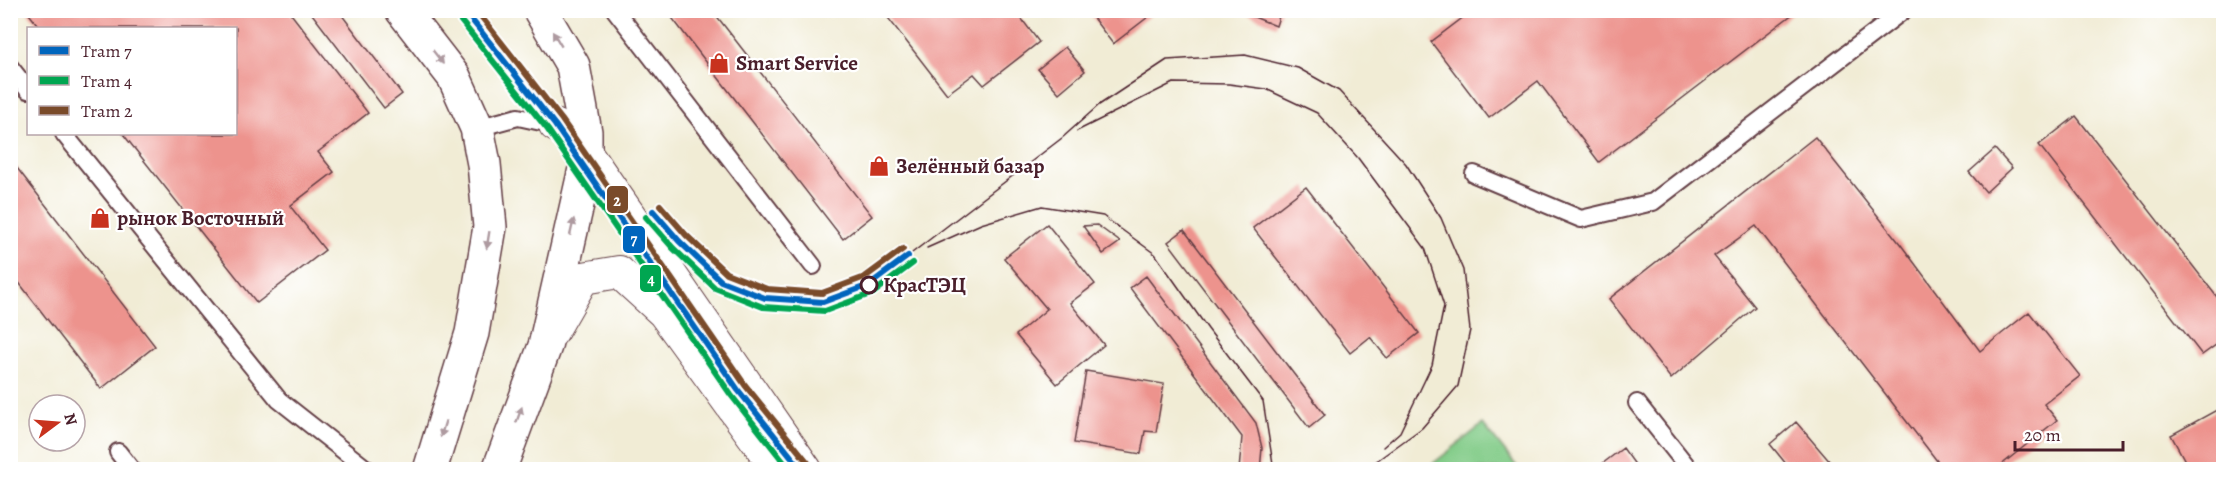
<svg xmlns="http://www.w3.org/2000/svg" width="2234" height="480" font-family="Alegreya,serif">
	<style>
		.green { fill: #83cc89; stroke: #66765a; stroke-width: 1.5 }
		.building { fill: #ed938d }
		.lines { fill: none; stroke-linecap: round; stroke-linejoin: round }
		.lane-casing { stroke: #633e44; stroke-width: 20 }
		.street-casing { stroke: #633e44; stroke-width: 34 }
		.highway-casing { stroke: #633e44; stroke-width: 36 }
		.lane { stroke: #fff; stroke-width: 16 }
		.street { stroke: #fff; stroke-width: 32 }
		.highway { stroke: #fff; stroke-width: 33 }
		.tram { stroke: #4a1f2b; stroke-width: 1.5 }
		.tram-1-casing { stroke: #fff; stroke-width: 10 }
		.tram-2-casing { stroke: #fff; stroke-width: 10 }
		.tram-3-casing { stroke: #fff; stroke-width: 10 }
		.tram-1 { stroke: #0065bd; stroke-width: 6 }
		.tram-2 { stroke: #00a651; stroke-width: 6 }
		.tram-3 { stroke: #7a4b2a; stroke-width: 6 }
		.oneway { fill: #ae9aa0 }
		.stop-dot { fill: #fff; stroke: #4a1f2b; stroke-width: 3 }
		.labels { text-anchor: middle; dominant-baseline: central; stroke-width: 4.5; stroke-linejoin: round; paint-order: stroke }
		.poi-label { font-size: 21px; font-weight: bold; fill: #4a1f2b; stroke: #fff; text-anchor: start }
		.stop-label { font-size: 21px; font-weight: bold; fill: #4a1f2b; stroke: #fff; text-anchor: start }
		.line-badge { stroke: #fff; stroke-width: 2 }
		.badge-label { font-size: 16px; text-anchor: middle; font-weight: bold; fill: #fff }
	</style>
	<rect width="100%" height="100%" fill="#fff"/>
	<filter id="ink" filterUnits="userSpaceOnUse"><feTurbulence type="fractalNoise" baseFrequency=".0167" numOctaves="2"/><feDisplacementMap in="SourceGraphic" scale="12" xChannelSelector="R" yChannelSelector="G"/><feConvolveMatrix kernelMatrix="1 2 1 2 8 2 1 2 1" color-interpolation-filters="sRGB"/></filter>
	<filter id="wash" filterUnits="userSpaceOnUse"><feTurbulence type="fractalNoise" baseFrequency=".008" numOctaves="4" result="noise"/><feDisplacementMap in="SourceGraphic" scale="24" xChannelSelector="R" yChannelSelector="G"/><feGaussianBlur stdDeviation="1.35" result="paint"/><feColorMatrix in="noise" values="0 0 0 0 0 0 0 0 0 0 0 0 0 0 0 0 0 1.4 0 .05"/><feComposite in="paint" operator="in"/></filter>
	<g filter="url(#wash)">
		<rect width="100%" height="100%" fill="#f1ecd5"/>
		<path class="green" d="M1483,424L1519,469H1426Z"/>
		<g id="blocks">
			<path class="building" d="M26,10H288L368,113L318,152L334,172L290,206L325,250L257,303L123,134H236V28H40Z
				M309,10H338L402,94L384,108Z
				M666,10H712L872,216L843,239Z
				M882,10H1015L1039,42L984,85L974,74L947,94Z
				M1087,10H1157L1113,44Z
				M1237,10H1281L1276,26Z
				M1473,10H1798L1599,162L1538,81L1489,118L1431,42Z
				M1065,47L1085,71L1059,93L1038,69Z
				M2076,116L2224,306V339L2202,355L2039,145Z
				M1815,137L1901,245L1980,351L2029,312L2080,376L2044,404L2057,420L1995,470H1944L1756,226L1714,256L1755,307L1671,379L1609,299Z
				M1995,149L2012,168L1986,192L1969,172Z
				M10,159L155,346L101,389L10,271Z
				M1306,187L1419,333L1387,358L1370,337L1350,353L1253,228Z
				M1047,224L1095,284L1070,303L1104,345L1057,384L1016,335L1047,309L1004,258Z
				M1097,225L1120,242L1103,254L1083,226Z
				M1184,230L1325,415L1309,428L1168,242Z
				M1146,276L1256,423L1262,448L1260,470H1239L1242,437L1130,288Z
				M1086,371L1164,384L1156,432L1145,431L1141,454L1074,443Z
				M2224,406V470H2190L2171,435Z
				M1796,422L1837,470H1791L1770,444Z
				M1623,448L1639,470H1594Z"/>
		</g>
	</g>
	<g filter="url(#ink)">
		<use href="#blocks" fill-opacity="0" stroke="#633e44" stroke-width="1.5"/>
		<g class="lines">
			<g class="lane-casing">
				<path id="lane" d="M615,10L813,266
					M10,67L28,90
					M477,128L518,117L555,125
					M64,134L279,400L368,470
					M1474,174L1581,219L1653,202L1904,10
					M1637,403L1690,470
					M118,452L132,470"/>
			</g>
			<g class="street-casing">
				<path id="street" d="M555,125L569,134L585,151L806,470
					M552,332L583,278L619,272L664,313L778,470"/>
			</g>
			<g class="highway-casing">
				<path id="highway" d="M402,10L454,77L477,128L484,164L490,227L472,333L430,470
					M499,470L545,346L585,169V132L573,66L540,10"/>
			</g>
			<use href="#lane" class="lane"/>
			<use href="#street" class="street"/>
			<use href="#highway" class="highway"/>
			<path class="tram" d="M1077,131L1173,83L1229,84L1266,89L1317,113L1358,158L1425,248L1444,306L1432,365L1400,432L1383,447
				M927,248L981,224L1042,206L1103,216L1155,254L1208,329L1263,401L1274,470
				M908,256L1062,138L1099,105L1167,60L1245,55L1298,68L1339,91L1406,164L1441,218L1463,270L1470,330L1458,386L1422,428L1364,470"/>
			<g class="tram-1-casing">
				<path id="tram-1" d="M464,10L555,125L738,390L802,470
					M653,211L679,241L721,281L765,298L823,302L869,285L908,256"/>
			</g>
			<g class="tram-2-casing">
				<path id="tram-2" d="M457,16L548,130L731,395L790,470
					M646,217L673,248L715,288L763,307L825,311L873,293L913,263"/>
			</g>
			<g class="tram-3-casing">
				<path id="tram-3" d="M476,10L562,120L745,385L809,464
					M660,205L686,235L726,273L767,289L822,293L865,277L903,249"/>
			</g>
			<use href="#tram-1" class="tram-1"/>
			<use href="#tram-2" class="tram-2"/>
			<use href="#tram-3" class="tram-3"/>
		</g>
		<defs><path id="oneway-solid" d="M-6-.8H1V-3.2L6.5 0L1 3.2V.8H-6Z" transform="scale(1.5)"/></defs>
		<g class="oneway">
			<use href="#oneway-solid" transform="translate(557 39) rotate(-121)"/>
			<use href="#oneway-solid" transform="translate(438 57) rotate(52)"/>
			<use href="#oneway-solid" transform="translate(572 227) rotate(-77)"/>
			<use href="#oneway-solid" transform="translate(488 240) rotate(99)"/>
			<use href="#oneway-solid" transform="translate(519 415) rotate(-70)"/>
			<use href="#oneway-solid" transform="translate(443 429) rotate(107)"/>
		</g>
	</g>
	<defs>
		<g id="shop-bare" transform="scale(1.62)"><path d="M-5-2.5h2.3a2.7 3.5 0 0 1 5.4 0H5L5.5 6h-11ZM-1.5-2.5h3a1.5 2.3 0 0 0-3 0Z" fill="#c8321e" stroke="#fff" stroke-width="2.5" paint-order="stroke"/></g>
	</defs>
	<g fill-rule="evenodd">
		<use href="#shop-bare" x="719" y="63"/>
		<use href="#shop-bare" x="879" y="166"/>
		<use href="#shop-bare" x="100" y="218"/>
	</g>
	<circle class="stop-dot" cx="869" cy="285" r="8"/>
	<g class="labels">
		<g class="poi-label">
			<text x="736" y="63">Smart Service</text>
			<text x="896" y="166">Зелённый базар</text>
			<text x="117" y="218">рынок Восточный</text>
		</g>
		<g class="stop-label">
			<text x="883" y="285">КрасТЭЦ</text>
		</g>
	</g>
	<g class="line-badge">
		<rect x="606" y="185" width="23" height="29" rx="6" fill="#7a4b2a"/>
		<rect x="622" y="225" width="24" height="29" rx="6" fill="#0065bd"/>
		<rect x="639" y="264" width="23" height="29" rx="6" fill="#00a651"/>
	</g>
	<g class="badge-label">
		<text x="617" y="206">2</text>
		<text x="634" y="245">7</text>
		<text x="651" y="285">4</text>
	</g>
	<rect width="2234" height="480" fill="none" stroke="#fff" stroke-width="36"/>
	<rect x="27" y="27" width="210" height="108" fill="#ffffff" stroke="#b7a5aa" stroke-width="1.5"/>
	<rect x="39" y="46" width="30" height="9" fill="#0065bd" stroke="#b7a5aa" stroke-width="1.5"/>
	<text x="81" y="57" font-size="18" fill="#4a1f2b">Tram 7</text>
	<rect x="39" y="76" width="30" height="9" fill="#00a651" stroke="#b7a5aa" stroke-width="1.5"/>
	<text x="81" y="87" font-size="18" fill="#4a1f2b">Tram 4</text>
	<rect x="39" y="106" width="30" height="9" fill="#7a4b2a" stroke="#b7a5aa" stroke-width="1.5"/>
	<text x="81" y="117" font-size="18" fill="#4a1f2b">Tram 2</text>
	<g transform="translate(57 423) rotate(74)"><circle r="28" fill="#ffffff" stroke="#b7a5aa" stroke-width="1.5"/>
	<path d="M0-4.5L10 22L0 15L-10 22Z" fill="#c8321e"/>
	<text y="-9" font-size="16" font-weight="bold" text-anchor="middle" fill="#4a1f2b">N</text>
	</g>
	<path d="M2015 441v9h108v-9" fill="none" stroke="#4a1f2b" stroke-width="3"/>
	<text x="2024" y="441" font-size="18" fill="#4a1f2b" stroke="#ffffff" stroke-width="4.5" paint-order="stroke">20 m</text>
</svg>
